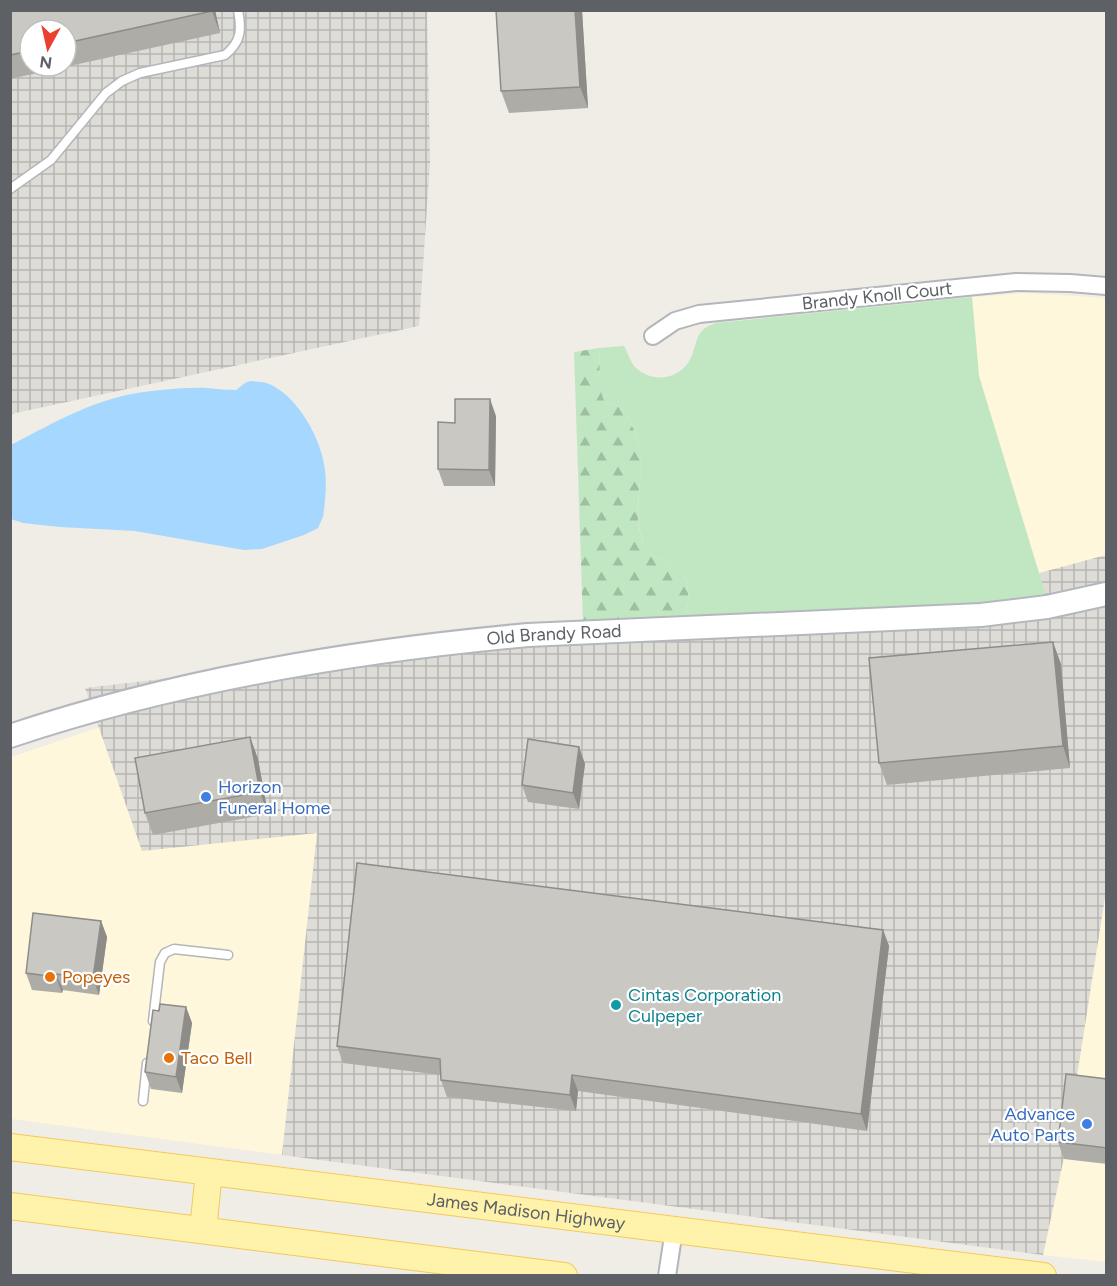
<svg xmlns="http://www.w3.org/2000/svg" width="1117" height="1286" font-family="Figtree,sans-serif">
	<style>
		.commercial { fill: #fef7db }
		.industrial { fill: url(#industrial-grid); fill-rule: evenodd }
		.green { fill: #c1e7c2 }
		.forest { fill: url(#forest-firs) }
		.water { fill: #a6d7ff }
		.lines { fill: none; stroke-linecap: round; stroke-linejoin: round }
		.lane-casing { stroke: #b3b6ba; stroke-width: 11 }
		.street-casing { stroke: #b3b6ba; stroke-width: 20 }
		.secondary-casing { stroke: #b4b8bd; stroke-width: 26 }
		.primary-casing { stroke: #f3ca5a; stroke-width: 28 }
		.lane { stroke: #fff; stroke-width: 8 }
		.street { stroke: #fff; stroke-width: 16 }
		.secondary { stroke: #fff; stroke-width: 22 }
		.primary { stroke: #fff2ab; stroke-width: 26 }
		.wall { fill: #aeaca7; fill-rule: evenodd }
		.shaded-wall { fill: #8d8c88 }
		.building { fill: #cac8c2; stroke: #8d8c88; stroke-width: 1.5 }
		.shop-dot { fill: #3f7fe0; stroke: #fff; stroke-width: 2 }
		.food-dot { fill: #e8710a; stroke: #fff; stroke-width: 2 }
		.culture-dot { fill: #0f9aa8; stroke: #fff; stroke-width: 2 }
		.labels { text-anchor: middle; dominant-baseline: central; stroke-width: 4.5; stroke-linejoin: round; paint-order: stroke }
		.street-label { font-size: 18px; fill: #5d6166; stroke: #fff }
		.shop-label { font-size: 18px; fill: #366cbe; stroke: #fff; text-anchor: start }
		.food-label { font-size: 18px; fill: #c56008; stroke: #fff; text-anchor: start }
		.culture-label { font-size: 18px; fill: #0d838f; stroke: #fff; text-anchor: start }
	</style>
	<defs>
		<pattern id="industrial-grid" width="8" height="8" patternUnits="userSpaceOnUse" patternTransform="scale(1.5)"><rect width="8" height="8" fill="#dedcd7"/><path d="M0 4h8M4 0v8" fill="none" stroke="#b7b6b2"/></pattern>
		<pattern id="forest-firs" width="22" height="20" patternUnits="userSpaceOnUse" patternTransform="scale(1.5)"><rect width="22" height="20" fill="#c1e7c2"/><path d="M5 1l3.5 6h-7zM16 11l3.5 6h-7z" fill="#a0bfa1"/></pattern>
	</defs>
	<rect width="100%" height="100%" fill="#efede5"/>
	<path class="commercial" d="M1028,293L1106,298V584L1046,596L979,376L972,297Z
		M100,727L142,850L317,833L282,1155L11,1119V757Z
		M1106,891V1262L1043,1255Z"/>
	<path class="industrial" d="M10,11H427L430,162L419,326L11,414ZM30,30H66V66H30Z
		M1106,555V891L1065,1153L1043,1255L282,1155L317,833L142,851L85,688L1013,580Z"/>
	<path class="green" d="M972,297L979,376L1046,596L1015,603L685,617C691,597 691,575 671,564C661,560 650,556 645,546C629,511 647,477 638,442C635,432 629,416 622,409C616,404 606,406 603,398C596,382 601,365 599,348L624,346C628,353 630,361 635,367C650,382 675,381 688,363C699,346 692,330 716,323Z"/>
	<path class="forest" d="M599,348C601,365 597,382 603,398C606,406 616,404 622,409C629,416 635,432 638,442C648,477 628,510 645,546C650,556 661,560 671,564C691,575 691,597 685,617L583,623L574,352Z"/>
	<path class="water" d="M250,381C256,382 263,381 269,384C298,396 322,440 325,471C327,486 325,503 323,517L318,528L304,535L262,549L244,550L135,531L60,527L23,523L11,519V445C57,421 99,396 152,391C170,389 190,387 208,388C217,389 227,390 236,390L245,383Z"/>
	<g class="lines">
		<g class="lane-casing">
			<path id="lane" d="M10,189L51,160L106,93L122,81L140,73L225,55C241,42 242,30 238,10
				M153,1021L160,962L165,953L174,949L228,955
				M143,1101L147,1063"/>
		</g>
		<g class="street-casing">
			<path id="street" d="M653,336L675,321L699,314L1016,282L1070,283L1106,286
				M667,1276L674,1230"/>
		</g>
		<g class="secondary-casing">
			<g id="secondary">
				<path id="s1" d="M10,736C177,680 352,651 528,635L981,615L1047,607L1106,594"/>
			</g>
		</g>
		<g class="primary-casing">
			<g id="primary">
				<path id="s2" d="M10,1147L1043,1276"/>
				<path d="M10,1206L564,1276"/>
				<path d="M203,1230L209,1172"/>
			</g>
		</g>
		<use href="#lane" class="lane"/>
		<use href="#street" class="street"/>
		<use href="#secondary" class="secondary"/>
		<use href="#primary" class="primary"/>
	</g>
	<path class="wall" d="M10,10H215L220,33L10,79ZM30,30H66V66H30Z
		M582,10L588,108L509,113L501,91Z
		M496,416L495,486H444L438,469L455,423Z
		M1061,664L1070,768L887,785L879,763Z
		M250,737L258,759L268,814L153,835L145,813Z
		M579,747L585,764L579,809L528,802L522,785Z
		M101,921L107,937L99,995L63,990L62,993L32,990L26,973Z
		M883,930L889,946L867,1131L578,1091L576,1111L447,1097L441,1080V1075L343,1063L337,1046Z
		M186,1007L192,1023L182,1093L151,1089L145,1072L159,1011Z
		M1107,1079V1164L1064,1159L1058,1142Z"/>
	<path class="shaded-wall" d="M211,10H215L220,33L212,11Z
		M575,10H582L588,108L580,87Z
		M490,399L496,416L495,486L489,470Z
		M1053,642L1061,664L1070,768L1063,746Z
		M250,737L258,759L268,814L260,792Z
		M579,747L585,764L579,809L573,793Z
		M101,921L107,937L99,995L93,978Z
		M883,930L889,946L867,1131L861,1114Z
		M56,974L63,990L62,993L56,977Z
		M186,1007L192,1023L182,1093L176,1077Z
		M572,1075L578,1091L576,1111L570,1095Z"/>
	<path class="building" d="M10,10H211L212,11L66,43V30H30V51L10,55Z
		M496,10H575L580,87L501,91Z
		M455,399H490L489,470L438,469V422L455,423Z
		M1053,642L1063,746L879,763L869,658Z
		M250,737L260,792L145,813L135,758Z
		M528,739L579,747L573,793L522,785Z
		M357,863L883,930L861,1114L572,1075L570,1095L441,1080L440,1059L337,1046Z
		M33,913L101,921L93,978L56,974V977L26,973Z
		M160,1004L186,1007L176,1077L145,1072L153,1010L159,1011Z
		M1066,1074L1107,1079V1148L1058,1142Z"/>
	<g class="shop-dot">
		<circle cx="206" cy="797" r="6"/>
		<circle cx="1087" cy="1124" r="6"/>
	</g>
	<g class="food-dot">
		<circle cx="50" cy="977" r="6"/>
		<circle cx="169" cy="1058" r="6"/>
	</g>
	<circle class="culture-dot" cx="616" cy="1005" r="6"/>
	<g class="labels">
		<g class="street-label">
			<text transform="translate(877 296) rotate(-6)">Brandy Knoll Court</text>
			<text stroke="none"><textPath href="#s1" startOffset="555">Old Brandy Road</textPath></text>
			<text stroke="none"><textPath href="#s2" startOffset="520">James Madison Highway</textPath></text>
		</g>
		<g class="shop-label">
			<text x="218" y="787">Horizon<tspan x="218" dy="21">Funeral Home</tspan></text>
			<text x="1075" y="1114" text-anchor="end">Advance<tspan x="1075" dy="21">Auto Parts</tspan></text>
		</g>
		<g class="food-label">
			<text x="62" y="977">Popeyes</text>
			<text x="181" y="1058">Taco Bell</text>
		</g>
		<g class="culture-label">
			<text x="628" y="995">Cintas Corporation<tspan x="628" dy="21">Culpeper</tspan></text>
		</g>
	</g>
	<rect width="1117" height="1286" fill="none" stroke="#5d6166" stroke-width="24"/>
	<g transform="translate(48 48) rotate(188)"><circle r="28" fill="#ffffff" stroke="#bec0c2" stroke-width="1.5"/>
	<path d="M0-4.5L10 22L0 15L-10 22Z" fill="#eb402f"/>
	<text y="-9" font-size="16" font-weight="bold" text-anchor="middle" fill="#5d6166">N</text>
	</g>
</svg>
